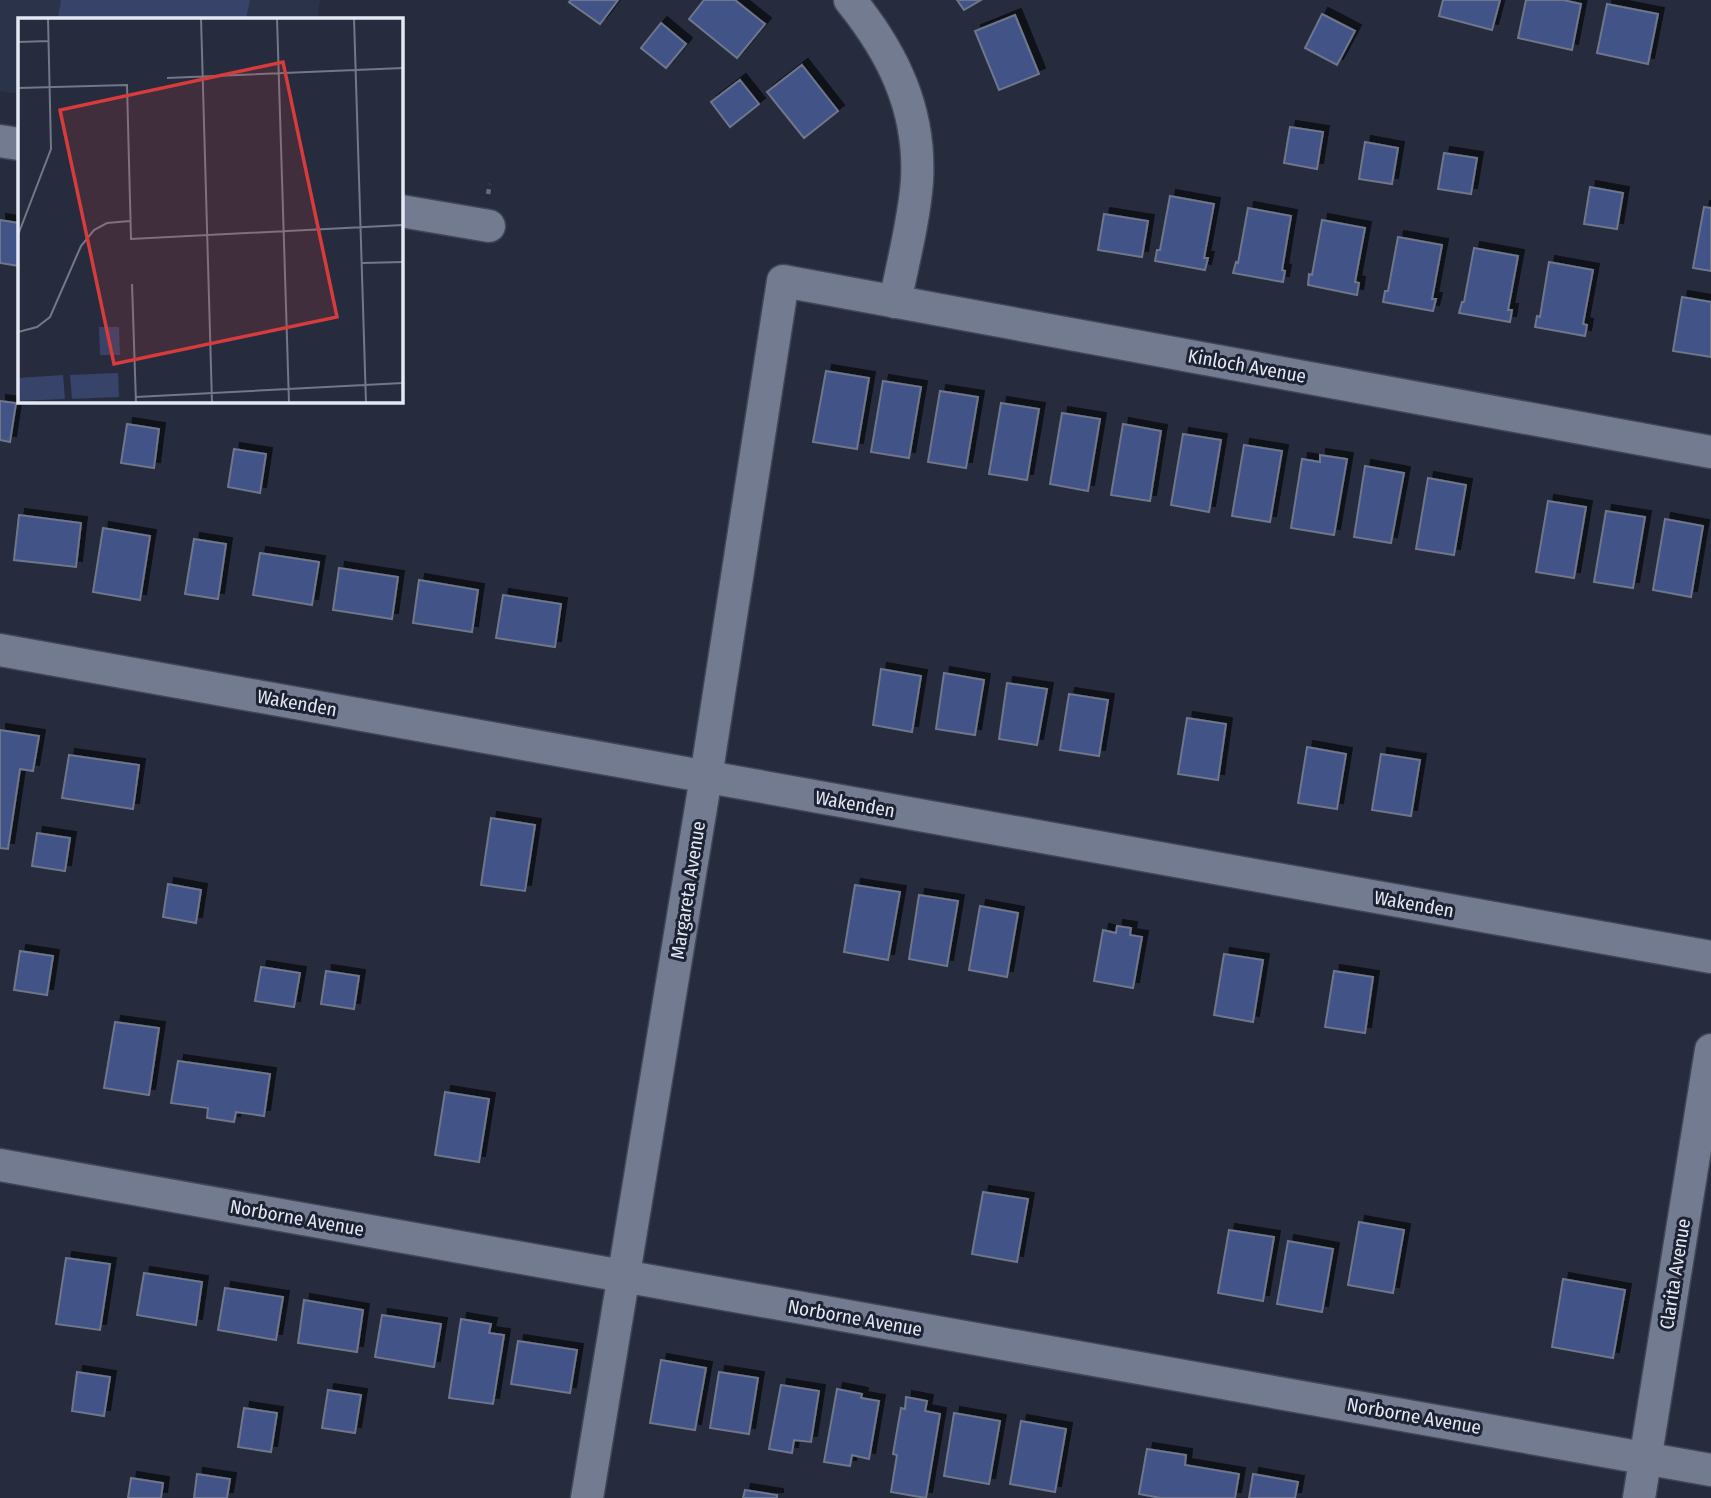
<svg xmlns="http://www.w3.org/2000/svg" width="1711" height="1498" font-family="'Fira Sans Condensed',sans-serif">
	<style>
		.built { fill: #2b334b }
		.green { fill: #374369 }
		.building { fill: #425288; stroke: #6e768b; stroke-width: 2; filter: url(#shadow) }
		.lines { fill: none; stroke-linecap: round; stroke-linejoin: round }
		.street-casing { stroke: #424756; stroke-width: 35 }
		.path { stroke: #666c7c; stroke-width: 4.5; stroke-dasharray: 5 5; stroke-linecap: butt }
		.street { stroke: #737b90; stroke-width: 32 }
		.labels { text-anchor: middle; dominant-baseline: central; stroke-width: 6; stroke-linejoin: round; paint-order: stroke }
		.street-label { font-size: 19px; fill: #e5e9f5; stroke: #1d2233 }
		.inset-road { fill: none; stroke: #727887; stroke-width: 2 }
		.view { fill: #d83b3c; fill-opacity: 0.15; stroke: #d83b3c; stroke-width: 3.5 }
		.inset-edge { fill: none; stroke: #e5e9f5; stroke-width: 3.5 }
	</style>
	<defs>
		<filter id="shadow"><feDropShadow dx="6" dy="-6" stdDeviation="0" flood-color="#0009"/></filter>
	</defs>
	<rect width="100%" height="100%" fill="#262c3e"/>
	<path class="built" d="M0,0H320L317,19H19V94L0,91Z"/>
	<path class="green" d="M61,0H250L246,19H58Z"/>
	<path class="building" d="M571,0H618L600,24L569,2Z
		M704,0H735L765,24L737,58L689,19Z
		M957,0H981L964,10Z
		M1443,0H1500L1492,30L1439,16Z
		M1526,0H1563L1581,4L1572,50L1518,38Z
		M1607,4L1658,14L1648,64L1597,53Z
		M1322,14L1355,31L1337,65L1305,48Z
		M1015,15L1039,74L999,90L975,31Z
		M661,23L686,44L666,68L641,48Z
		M802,65L838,111L804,138L767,92Z
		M740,80L759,104L730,127L711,102Z
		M1290,127L1323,132L1317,169L1284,163Z
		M1365,142L1398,148L1392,184L1359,179Z
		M1444,153L1477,158L1471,194L1438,189Z
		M1590,187L1623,193L1617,229L1584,224Z
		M1170,196L1214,204L1204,258H1208L1205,270L1155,261L1157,250H1160Z
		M1704,207L1711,208V271L1693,268Z
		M1248,208L1291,216L1282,270L1285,271L1283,282L1233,273L1236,262L1238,263Z
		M1104,214L1148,221L1142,257L1098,250Z
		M0,220L19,223V266L0,263Z
		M1322,220L1365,228L1355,282L1359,283L1357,295L1308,285L1309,274L1312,275Z
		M1398,237L1442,245L1432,299H1436L1433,311L1383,302L1385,291H1388Z
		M1474,248L1518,256L1508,310H1512L1510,322L1459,313L1462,302H1464Z
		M1549,262L1593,270L1583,324L1587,325L1585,336L1535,327L1537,316L1540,317Z
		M1682,297L1711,302V357L1673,351Z
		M826,371L869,378L857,449L813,442Z
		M883,381L921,387L909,458L871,452Z
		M940,391L978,397L966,468L928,462Z
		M0,401L16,403L10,442L0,440Z
		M1001,403L1039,409L1027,480L989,474Z
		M1062,413L1100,419L1088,491L1050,484Z
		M127,424L159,429L154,468L121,463Z
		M1123,424L1161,431L1150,501L1111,495Z
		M1183,434L1221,440L1209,512L1171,505Z
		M1244,445L1282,451L1270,522L1232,516Z
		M234,449L266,454L260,493L228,487Z
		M1320,455L1347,459L1334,535L1291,528L1302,459L1320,462Z
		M1365,466L1404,473L1391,543L1354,537Z
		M1428,478L1466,485L1454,555L1416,549Z
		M1548,501L1586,507L1574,578L1536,572Z
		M1606,511L1645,517L1633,588L1594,582Z
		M19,515L81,523L76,567L14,560Z
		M1665,519L1703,526L1691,597L1653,590Z
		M103,528L150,536L140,600L93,592Z
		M194,539L226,544L218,599L185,594Z
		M260,553L319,562L312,605L253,595Z
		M339,568L398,577L392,619L333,610Z
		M419,580L478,590L472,632L413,623Z
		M503,595L561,604L555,647L496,638Z
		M881,669L921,676L912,732L873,725Z
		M944,673L984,680L975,735L936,729Z
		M1007,683L1047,689L1037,745L999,739Z
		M1069,694L1108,700L1099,756L1060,750Z
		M1187,718L1226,724L1218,780L1178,774Z
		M0,730L39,736L33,771L20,769L8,849L0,848Z
		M1307,747L1346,754L1337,809L1298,803Z
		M1381,754L1420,760L1411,816L1372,810Z
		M69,755L139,765L133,809L62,798Z
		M491,818L535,825L525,891L481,885Z
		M37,833L70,838L65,871L32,866Z
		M168,884L201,890L196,923L163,917Z
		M855,885L900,892L888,960L844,952Z
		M919,895L958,901L947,966L909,959Z
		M980,906L1018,913L1007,977L969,970Z
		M1117,926L1131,928L1130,935L1142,937L1133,988L1094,981L1103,930L1116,933Z
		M20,951L53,956L47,995L14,990Z
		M1224,954L1263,960L1253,1022L1214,1015Z
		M261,967L300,973L294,1007L255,1001Z
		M326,971L359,976L354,1009L321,1004Z
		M1334,971L1373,977L1365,1033L1325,1027Z
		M115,1022L159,1028L149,1095L104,1088Z
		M178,1061L270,1074L264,1116L236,1112L234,1122L207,1118L208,1108L171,1103Z
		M445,1092L489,1099L479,1162L435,1155Z
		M983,1192L1028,1199L1017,1262L972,1254Z
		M1359,1222L1404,1230L1393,1293L1348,1285Z
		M1229,1230L1274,1237L1263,1301L1218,1293Z
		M1288,1241L1333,1249L1322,1312L1277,1304Z
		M66,1258L110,1264L100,1330L56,1324Z
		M144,1273L202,1282L196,1325L137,1315Z
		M1563,1279L1625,1290L1613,1358L1552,1347Z
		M225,1288L283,1297L276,1340L218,1330Z
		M304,1300L363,1310L357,1352L298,1343Z
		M382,1315L441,1324L434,1367L375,1357Z
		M461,1319L491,1324L489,1333L504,1335L493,1404L449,1398Z
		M518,1341L577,1350L570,1393L511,1384Z
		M661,1360L706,1368L695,1430L650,1423Z
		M77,1372L110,1377L104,1416L72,1411Z
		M719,1372L758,1378L749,1434L710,1428Z
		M781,1385L819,1391L811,1442L794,1440L792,1453L769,1449Z
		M837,1389L862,1394L861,1398L879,1401L869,1459L852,1455L850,1466L824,1462Z
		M328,1390L361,1395L355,1433L322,1428Z
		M906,1397L927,1401L925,1411L940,1414L926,1498L891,1492L897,1455L893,1454L901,1408L905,1409Z
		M244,1408L277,1413L271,1452L238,1447Z
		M954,1413L1000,1421L989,1484L944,1476Z
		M1021,1421L1066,1429L1055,1492L1010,1484Z
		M1147,1449L1186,1455L1185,1465L1239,1474L1235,1498H1161L1139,1494Z
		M197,1474L230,1479L227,1498H194Z
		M1253,1474L1298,1482L1295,1498H1249Z
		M131,1478L163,1483L161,1498H128Z
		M745,1490L777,1495V1498H743Z"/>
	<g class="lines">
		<g class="street-casing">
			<path id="street" d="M850,0C893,53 921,110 917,181C914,221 903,262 895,302
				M0,141L19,144
				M401,211L489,226
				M0,650L1711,957
				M0,1165L1711,1470
				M587,1498L706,777L783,281L1711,452
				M1639,1498L1711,1050"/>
		</g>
		<path class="path" d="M488,194L490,184"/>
		<use href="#street" class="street"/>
	</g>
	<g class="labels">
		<g class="street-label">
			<text transform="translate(1247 366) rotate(10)">Kinloch Avenue</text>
			<text transform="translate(297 703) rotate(10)">Wakenden</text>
			<text transform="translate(855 804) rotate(10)">Wakenden</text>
			<text transform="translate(688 890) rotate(-81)">Margareta Avenue</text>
			<text transform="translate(1414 904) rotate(10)">Wakenden</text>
			<text transform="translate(297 1218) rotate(10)">Norborne Avenue</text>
			<text transform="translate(1675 1274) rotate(-81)">Clarita Avenue</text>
			<text transform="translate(855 1318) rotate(10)">Norborne Avenue</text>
			<text transform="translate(1414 1416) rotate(10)">Norborne Avenue</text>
		</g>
	</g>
	<g transform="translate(18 18)">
		<rect width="385" height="385" fill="#262c3e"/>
		<path d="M81,309H101L102,337H82ZM100,355L101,379L54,381L52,357ZM45,357L47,381L0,383V360Z" fill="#374369"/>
		<path class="inset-road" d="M183,0L194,385M259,0L271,385M336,0L348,385M0,24L31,23M149,60L385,50M0,70L109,67L113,221L385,207M0,217L33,131L30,0M344,245L385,244M114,266L118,385M0,314L19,309L32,299L63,228L76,212L89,205L112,203M118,379L385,365"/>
		<path class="view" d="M265,44L319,299L96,346L42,92Z"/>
		<rect width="385" height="385" class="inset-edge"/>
	</g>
</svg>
